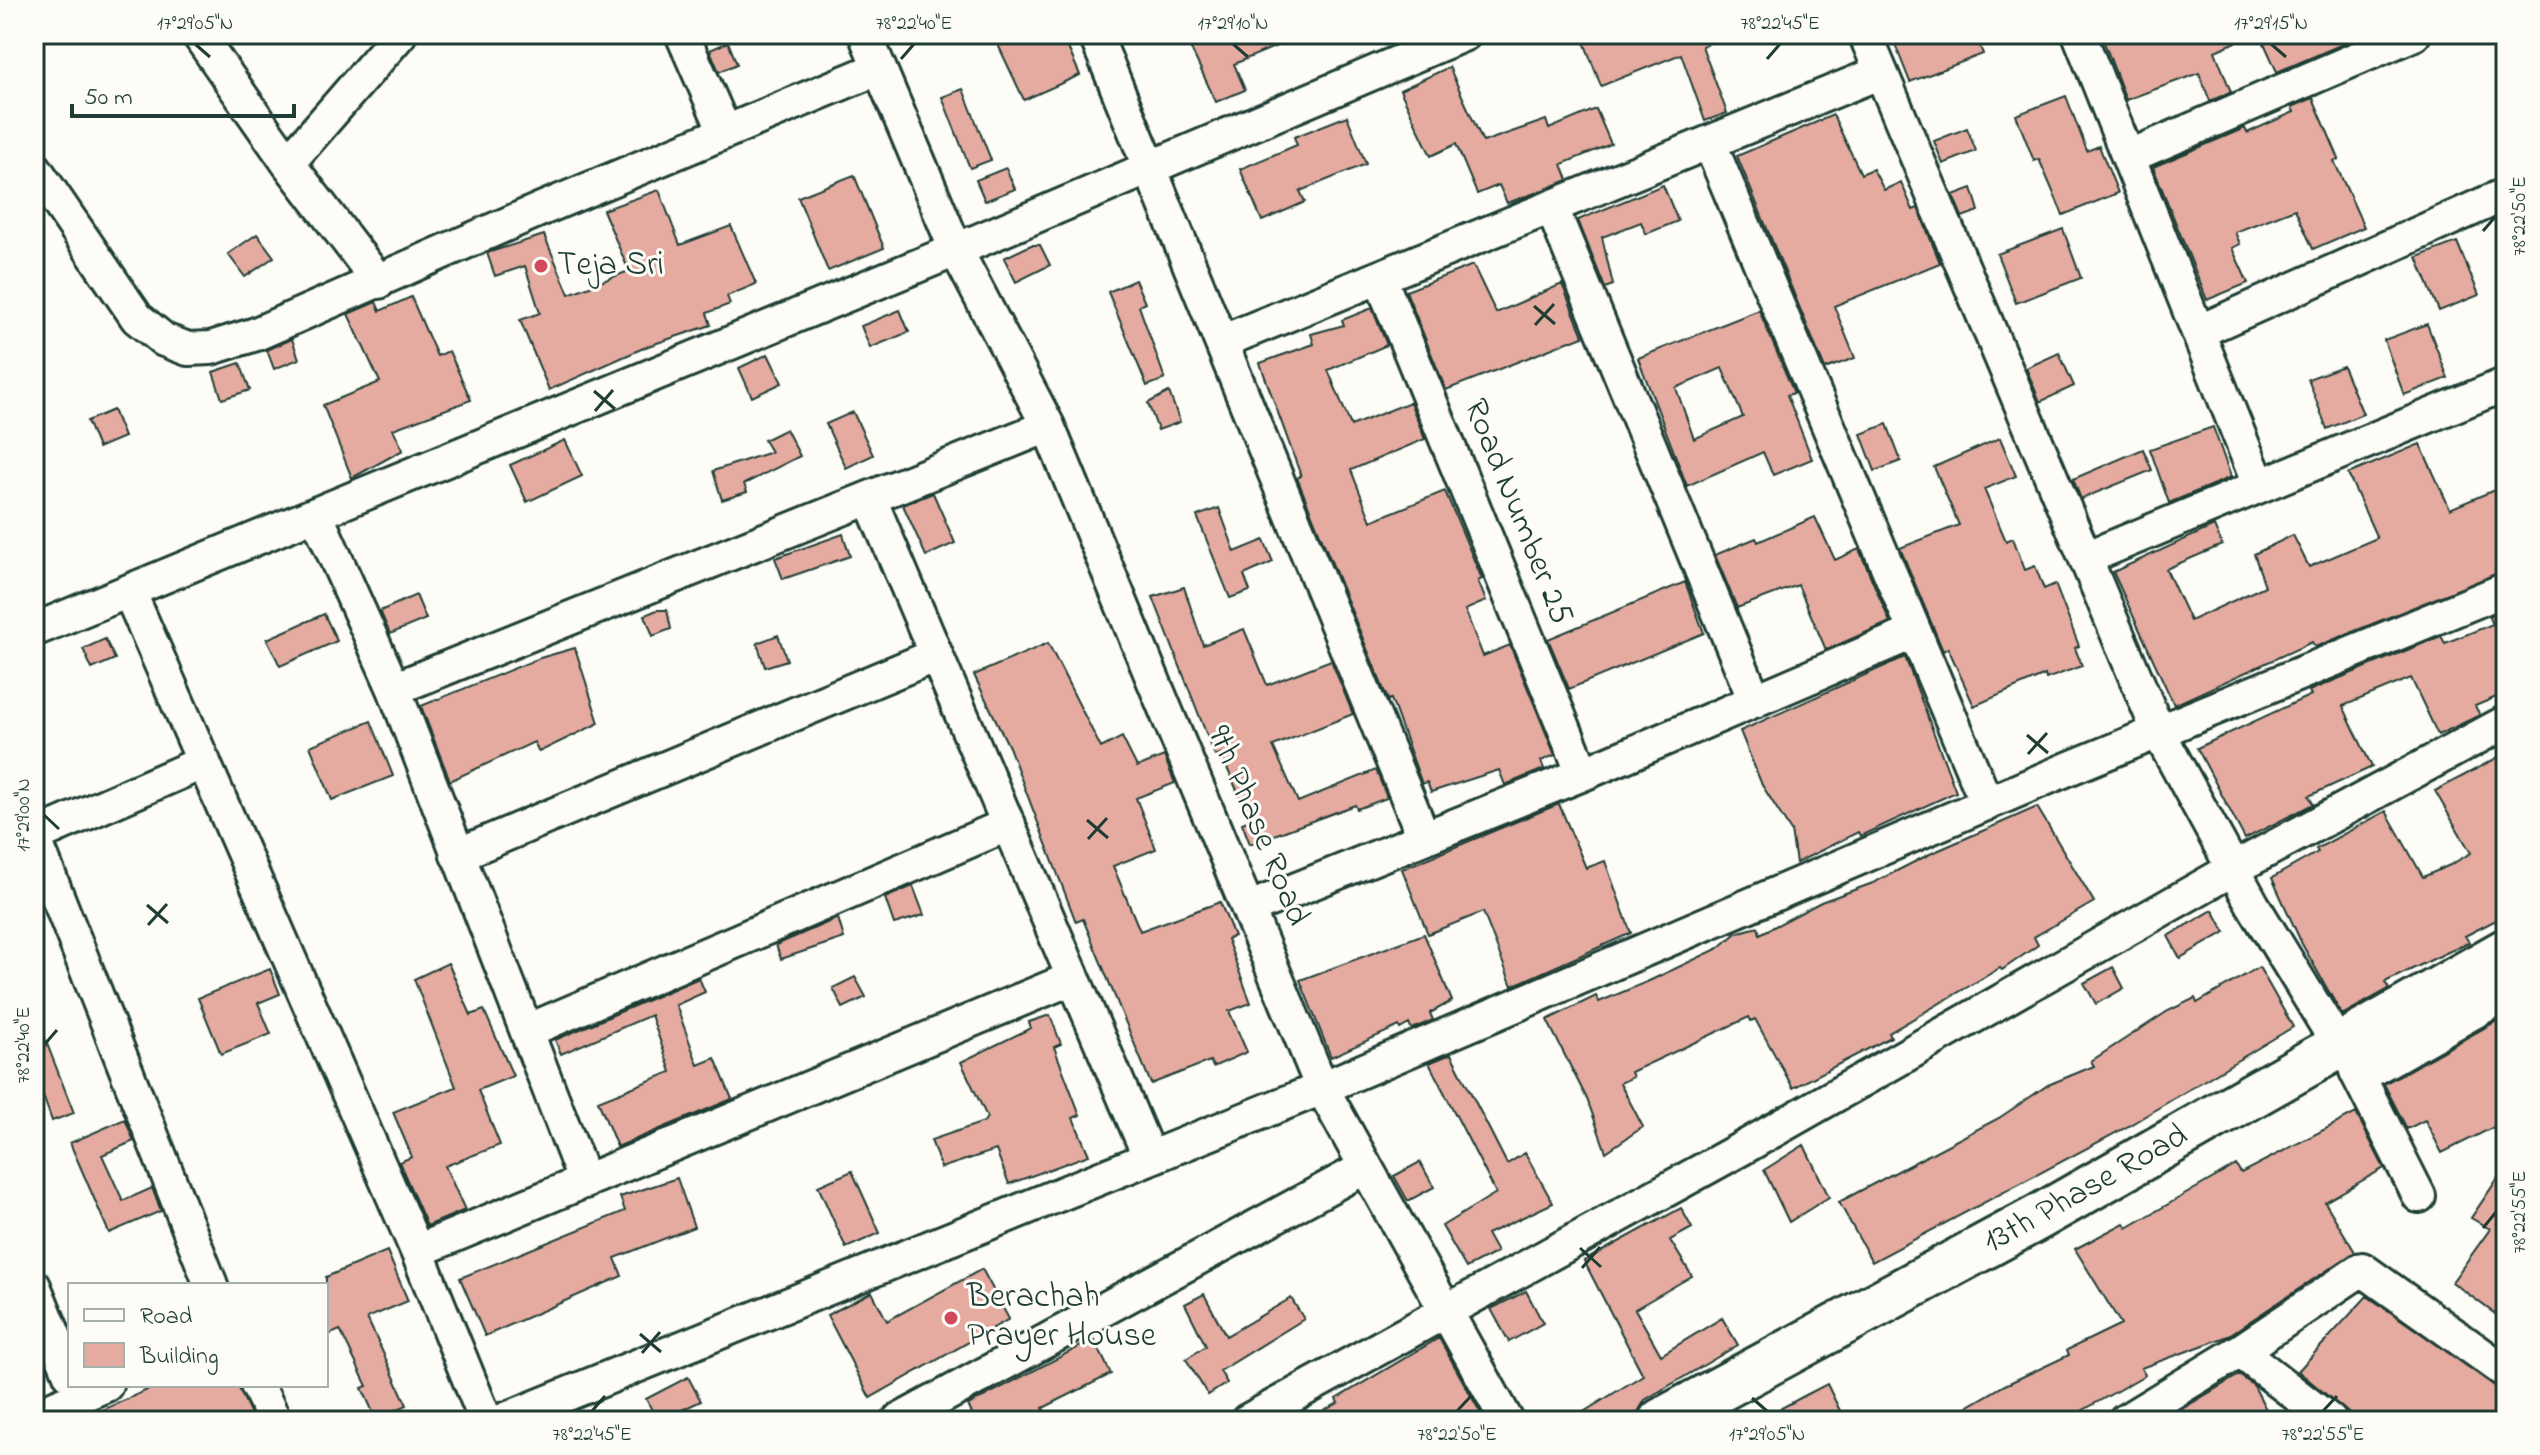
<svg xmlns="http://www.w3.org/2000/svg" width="2540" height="1455" font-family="'Indie Flower',sans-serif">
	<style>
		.building { fill: #e5aba0; stroke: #1f3d34; stroke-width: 2; fill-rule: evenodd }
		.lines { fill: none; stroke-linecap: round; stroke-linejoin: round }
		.street-casing { stroke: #1f3d34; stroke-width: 38 }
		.secondary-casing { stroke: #1f3d34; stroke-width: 50 }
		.street { stroke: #fdfcf7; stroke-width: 32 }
		.secondary { stroke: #fdfcf7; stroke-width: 44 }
		.ticks { fill: none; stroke: #1f3d34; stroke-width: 3 }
		.poi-dot { fill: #d1495b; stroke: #fdfcf7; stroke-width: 3 }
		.labels { text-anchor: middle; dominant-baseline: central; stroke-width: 6; stroke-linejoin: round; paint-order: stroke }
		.poi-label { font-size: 34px; fill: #1f3d34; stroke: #fdfcf7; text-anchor: start }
		.street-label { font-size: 34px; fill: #1f3d34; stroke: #fdfcf7 }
		.neatline { fill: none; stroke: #1f3d34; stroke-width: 3 }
		.ticks-label { font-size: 20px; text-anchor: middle; fill: #1f3d34 }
	</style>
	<rect width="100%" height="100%" fill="#fdfcf7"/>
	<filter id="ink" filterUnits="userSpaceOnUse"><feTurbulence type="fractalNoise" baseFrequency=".0125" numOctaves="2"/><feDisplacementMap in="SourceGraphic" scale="16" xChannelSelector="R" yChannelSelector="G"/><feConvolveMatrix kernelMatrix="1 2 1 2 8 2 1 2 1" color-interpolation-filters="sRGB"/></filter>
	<g filter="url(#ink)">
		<path class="building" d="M993,34H1062L1080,75L1024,100Z
			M1184,34H1305L1234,64L1245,90L1216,102Z
			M1581,34H1729L1702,46L1727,113L1705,121L1681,54L1601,86Z
			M1891,34H1975L1983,54L1910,82Z
			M2101,34H2255L2215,51L2231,92L2210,101L2199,73L2126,100Z
			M2260,34H2366L2277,72Z
			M728,42L737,64L719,72L710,50Z
			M1449,67L1483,142L1546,120L1549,129L1596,109L1611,144L1562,164L1568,180L1538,192L1507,203L1499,185L1477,194L1456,144L1431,156L1400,90Z
			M963,89L991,160L970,168L942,97Z
			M2066,96L2087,151L2099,146L2118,193L2063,215L2039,159L2034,161L2016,115Z
			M2313,98L2339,159L2334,161L2364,227L2313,249L2295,209L2235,232L2240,244L2232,248L2248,283L2207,300L2153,167L2245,128L2247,133L2294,112L2292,107Z
			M1833,115L1861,174L1873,169L1884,190L1901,182L1913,210L1918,208L1940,263L1834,306L1855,358L1825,369L1737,156Z
			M1347,116L1366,164L1300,191L1305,202L1262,221L1240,169L1297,145L1294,137Z
			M1967,128L1976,151L1943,164L1934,141Z
			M1006,168L1015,189L985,201L976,180Z
			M854,175L884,248L828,271L798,197Z
			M1663,185L1678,221L1646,234L1641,222L1602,237L1613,285L1605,288L1578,220Z
			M1972,188L1979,211L1962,217L1953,195Z
			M659,190L680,245L731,226L756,284L727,296L730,304L707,313L711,325L648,346L549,390L520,320L540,313L525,266L495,276L487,253L544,235L569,294L629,271L603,210Z
			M2063,229L2081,278L2016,303L1997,254Z
			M257,234L274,257L245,277L228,254Z
			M2457,242L2479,295L2439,311L2417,257Z
			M1031,245H1040L1050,265L1016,282L1004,258Z
			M1473,265L1496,313L1562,284L1583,336L1446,390L1406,291Z
			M1135,280L1145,303L1139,306L1165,379L1147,386L1108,292Z
			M411,297L437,356L449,351L471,400L393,429L403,450L352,478L323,405L380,382L348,314L376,302L380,311Z
			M1372,308L1387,345L1328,370L1351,426L1410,402L1425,439L1351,470L1371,521L1445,491L1482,579L1478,581L1486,601L1465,610L1483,656L1510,645L1555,755L1541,761L1544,769L1505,785L1499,770L1431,792L1427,782L1422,784L1391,699L1388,700L1297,478L1301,476L1260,363L1314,344L1311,334L1344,325L1342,320Z
			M900,310L909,332L870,348L861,326Z
			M1759,310L1794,393L1787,395L1812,459L1773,475L1763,452L1687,486L1638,358ZM1722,368L1743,417L1694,439L1676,388Z
			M2427,324L2448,378L2404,395L2384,340Z
			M292,339L299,359L274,369L267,350Z
			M2059,353L2074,386L2040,402L2026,368Z
			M768,354L782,383L752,397L739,368Z
			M240,363L250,390L222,399L213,372Z
			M2343,366L2363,414L2327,429L2308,379Z
			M1169,392L1180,422L1158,430L1148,403Z
			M113,410L124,437L98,448L87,421Z
			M853,412L873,455L846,468L826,424Z
			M1887,424L1901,461L1875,471L1861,434Z
			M2213,427L2231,477L2169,503L2150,449Z
			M786,429L800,456L744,484L747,492L722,500L713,471L771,452L764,440Z
			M2000,438L2016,476L1984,489L2006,541L2013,538L2025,570L2035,566L2044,589L2055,584L2079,646L2075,648L2082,666L2046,679L2045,675L1974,706L1948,648L1943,651L1900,548L1959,525L1934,467Z
			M565,440L582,476L527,502L510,465Z
			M2420,444L2450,509L2506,485V570L2315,647L2312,642L2174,705L2113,572L2214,526L2222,545L2166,569L2190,621L2265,586L2254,554L2293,535L2309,567L2377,538L2348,474Z
			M2143,449L2152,470L2081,499L2073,479Z
			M933,493L955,543L926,556L903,505Z
			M1219,508L1235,552L1264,540L1273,562L1244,575L1250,591L1230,598L1197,516Z
			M1815,517L1835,560L1859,549L1890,622L1826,650L1798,585L1737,608L1715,555L1756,538L1758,542Z
			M843,534L850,556L783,579L775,558Z
			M1685,582L1704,633L1569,689L1548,639Z
			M1184,587L1203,645L1244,629L1267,685L1331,660L1353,714L1273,746L1298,802L1376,770L1387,798L1357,809L1355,805L1250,844L1242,823L1250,820L1221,754L1215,756L1153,597Z
			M416,595L426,619L390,634L380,611Z
			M657,610H667L671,629L653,636L645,615Z
			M2506,610V693L2475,706L2480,715L2438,735L2411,678L2343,706L2372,767L2309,796L2313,804L2245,839L2197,748L2311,695L2309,691L2316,688L2441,636L2445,643L2493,624L2489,616Z
			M324,614L337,641L280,666L267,639Z
			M778,635L787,660L765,667L757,643Z
			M105,639L115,659L92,669L83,649Z
			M1048,643L1101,748L1122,737L1137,767L1164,756L1175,783L1136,798L1156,849L1113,866L1140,931L1220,902L1234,936L1227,939L1251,1003L1229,1011L1247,1052L1213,1067L1210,1061L1151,1084L1083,919L1076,922L1009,747L974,675Z
			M575,648L599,723L539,752L534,742L450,781L421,706L540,658Z
			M1905,657L1956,792L1860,836L1858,832L1796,863L1791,831L1762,785L1740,731Z
			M371,721L393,776L332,800L310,746Z
			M2506,753V915L2465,936L2469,942L2385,982L2389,989L2342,1015L2302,944L2272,878L2318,852L2316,849L2386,811L2423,877L2450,865L2471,853L2435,791Z
			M1559,804L1586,868L1605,861L1631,933L1512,986L1483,912L1428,934L1402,869Z
			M2037,807L2094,902L2034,937L2038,945L2002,970L2000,968L1889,1033L1891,1037L1793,1088L1755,1019L1751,1021L1749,1017L1631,1072L1633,1077L1620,1083L1643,1127L1606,1152L1587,1099L1547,1020L1596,996L1599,1002L1649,981L1719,948L1736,933L1758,927L1760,934L1821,902L1873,883L1930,854Z
			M913,886L924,915L894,924L885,898Z
			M2213,910L2225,932L2180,958L2168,936Z
			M838,918L844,938L781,959L776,945Z
			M1424,934L1452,1001L1430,1013L1433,1020L1412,1029L1409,1024L1400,1029L1399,1026L1331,1057L1300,980Z
			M448,963L471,1015L484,1010L513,1076L478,1090L500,1145L445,1166L465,1210L427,1226L399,1162L412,1157L393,1112L456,1087L414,979Z
			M2113,967L2124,988L2096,1004L2084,983Z
			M2259,967L2293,1027L2125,1128L1872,1262L1839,1202L1999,1118L2048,1085L2094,1066L2091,1061L2168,1011L2195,998L2197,1003Z
			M270,969L280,994L258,1003L271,1034L221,1054L198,998Z
			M855,977L866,997L843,1008L833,988Z
			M699,978L705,992L676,1005L698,1065L715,1058L732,1099L617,1147L598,1101L671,1072L651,1015L561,1054L555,1040Z
			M35,1013L74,1113L52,1121L34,1070Z
			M1050,1015L1061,1044L1054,1047L1080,1115L1073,1118L1089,1155L1009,1184L996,1150L941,1168L931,1140L984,1122L987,1117L961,1062L1031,1028L1029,1022Z
			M2506,1016V1121L2442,1153L2425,1120L2407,1129L2384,1084Z
			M1451,1054L1507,1164L1525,1153L1553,1203L1487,1234L1497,1252L1466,1268L1442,1226L1496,1193L1429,1063Z
			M2356,1113L2384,1168L2325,1202L2355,1252L2226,1337L2141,1368L2145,1375L2064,1421H1943L2005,1385L2069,1355L2067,1350L2121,1324L2075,1249L2124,1223L2127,1228L2236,1165L2241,1173Z
			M125,1119L134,1141L102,1155L123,1201L152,1188L161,1211L109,1233L70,1143Z
			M1804,1145L1829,1197L1789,1222L1764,1170Z
			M1420,1162L1434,1187L1408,1201L1394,1176Z
			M2506,1166V1322L2452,1282L2490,1229L2471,1218Z
			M852,1171L880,1233L846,1248L818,1186Z
			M677,1178L694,1227L615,1258L622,1276L485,1336L460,1278L625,1211L620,1197Z
			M1681,1208L1692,1228L1670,1240L1692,1276L1635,1309L1661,1355L1722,1318L1738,1345L1645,1400L1638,1412L1623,1421H1569L1643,1375L1584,1261Z
			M387,1251L408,1301L367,1318L407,1405L376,1419L362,1388L367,1386L340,1330L326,1336V1277Z
			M982,1269L1009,1319L870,1398L827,1315L872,1292L887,1321Z
			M1526,1291L1543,1323L1509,1342L1491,1309Z
			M1204,1294L1226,1336L1291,1298L1304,1319L1220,1371L1227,1383L1208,1395L1186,1359L1206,1346L1185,1304Z
			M2367,1296L2506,1392V1421H2358L2298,1371Z
			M1439,1338L1485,1421H1306L1338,1403L1336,1399Z
			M1094,1339L1111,1374L1043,1408L1050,1421H975L968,1405Z
			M2239,1375L2254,1386L2272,1421H2162Z
			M688,1377L701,1401L658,1421L646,1399Z
			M1827,1384L1845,1421H1757L1806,1395Z
			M158,1385H238L254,1421H78Z"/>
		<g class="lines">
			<g class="street-casing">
				<path id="street" d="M198,34L288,163L379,282
					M682,34L725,132
					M865,34L956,250L1048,426L1322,1088L1507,1421
					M1095,34L1424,838
					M1865,34L2159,733L2253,905L2339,1046
					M2079,34L2259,485
					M1710,144L1987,804
					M2128,157L2414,34
					M288,163L400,34
					M34,167L137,318L164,340L188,349L211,348L256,334L539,210L879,68
					M1552,208L1755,701
					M1380,278L1583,774
					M2198,332L2506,194
					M1221,342L1881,72
					M870,499L1149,1156
					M316,514L394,689L585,1182
					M2086,558L2506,384
					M129,591L417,1251L486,1421
					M34,630L956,250L1465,34
					M394,689L1048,426
					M34,836L204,762
					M34,837L211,1285
					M457,855L936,655
					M1250,908L1583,774L1915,632
					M527,1031L1009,824
					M2356,1071L2419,1196
					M417,1251L1073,978
					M34,1286L70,1374
					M2240,1351L2330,1421
					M257,1385L275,1421
					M34,1416L106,1385
					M501,1421L1322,1088L2070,768L2506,589
					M898,1421L1366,1167
					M1247,1421L1748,1145L2233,869L2506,722
					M2125,1421L2240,1351L2362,1269L2506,1372"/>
			</g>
			<g class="secondary-casing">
				<g id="secondary">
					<path d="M2362,1068L2506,987"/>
					<path id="s1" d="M1661,1421L2039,1217L2506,951"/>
				</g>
			</g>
			<use href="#street" class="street"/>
			<use href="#secondary" class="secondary"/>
		</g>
	</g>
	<path class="ticks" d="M195,44L210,57M1233,44L1248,57M2271,44L2286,57M901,59L914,44M1767,59L1780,44M2483,231L2496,216M1534,306L1555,324M1535,325L1554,304M594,391L615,409M595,411L613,390M2027,735L2048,753M2028,754L2047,733M44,815L59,829M1087,820L1108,838M1088,839L1107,818M147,905L168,923M148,925L167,904M44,1045L57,1030M2483,1228L2496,1212M1580,1248L1601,1267M1582,1268L1600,1247M640,1334L661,1352M642,1353L660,1332M1752,1398L1767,1411M592,1411L605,1396M1457,1411L1471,1396M2323,1411L2337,1396"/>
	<g class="poi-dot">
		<circle cx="541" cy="266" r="8"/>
		<circle cx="951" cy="1318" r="8"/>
	</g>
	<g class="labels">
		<g class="poi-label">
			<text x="557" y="266">Teja Sri</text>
			<text x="967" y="1298">Berachah<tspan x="967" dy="39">Prayer House</tspan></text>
		</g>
		<g class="street-label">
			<text transform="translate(1517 512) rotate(68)">Road Number 25</text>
			<text transform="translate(1257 826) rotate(67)">9th Phase Road</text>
			<text stroke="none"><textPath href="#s1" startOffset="484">13th Phase Road</textPath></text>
		</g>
	</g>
	<rect width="2540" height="1455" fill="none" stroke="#fdfcf7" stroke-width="88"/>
	<rect x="68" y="1283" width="260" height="104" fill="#fdfcf7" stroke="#a4b0a9" stroke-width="2"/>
	<rect x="84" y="1309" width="40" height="12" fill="#fdfcf7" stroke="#a4b0a9" stroke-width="2"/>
	<text x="140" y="1323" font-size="24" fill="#1f3d34">Road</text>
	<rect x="84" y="1343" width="40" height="24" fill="#e5aba0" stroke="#a4b0a9" stroke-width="2"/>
	<text x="140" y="1363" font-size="24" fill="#1f3d34">Building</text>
	<path d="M72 104v12h222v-12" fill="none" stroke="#1f3d34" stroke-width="4"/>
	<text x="84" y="104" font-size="24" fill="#1f3d34" stroke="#fdfcf7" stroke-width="6" paint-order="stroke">50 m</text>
	<rect x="44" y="44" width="2452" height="1367" class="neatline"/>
	<g class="ticks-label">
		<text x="195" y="29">17°29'05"N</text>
		<text x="914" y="29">78°22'40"E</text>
		<text x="1233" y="29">17°29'10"N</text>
		<text x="1780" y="29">78°22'45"E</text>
		<text x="2271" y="29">17°29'15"N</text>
		<text transform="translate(2518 216) rotate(-90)" y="7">78°22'50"E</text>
		<text transform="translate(22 815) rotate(-90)" y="7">17°29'00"N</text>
		<text transform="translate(22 1045) rotate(-90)" y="7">78°22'40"E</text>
		<text transform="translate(2518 1212) rotate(-90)" y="7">78°22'55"E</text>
		<text x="592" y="1440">78°22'45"E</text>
		<text x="1457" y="1440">78°22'50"E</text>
		<text x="1767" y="1440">17°29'05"N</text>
		<text x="2323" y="1440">78°22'55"E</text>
	</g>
</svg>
